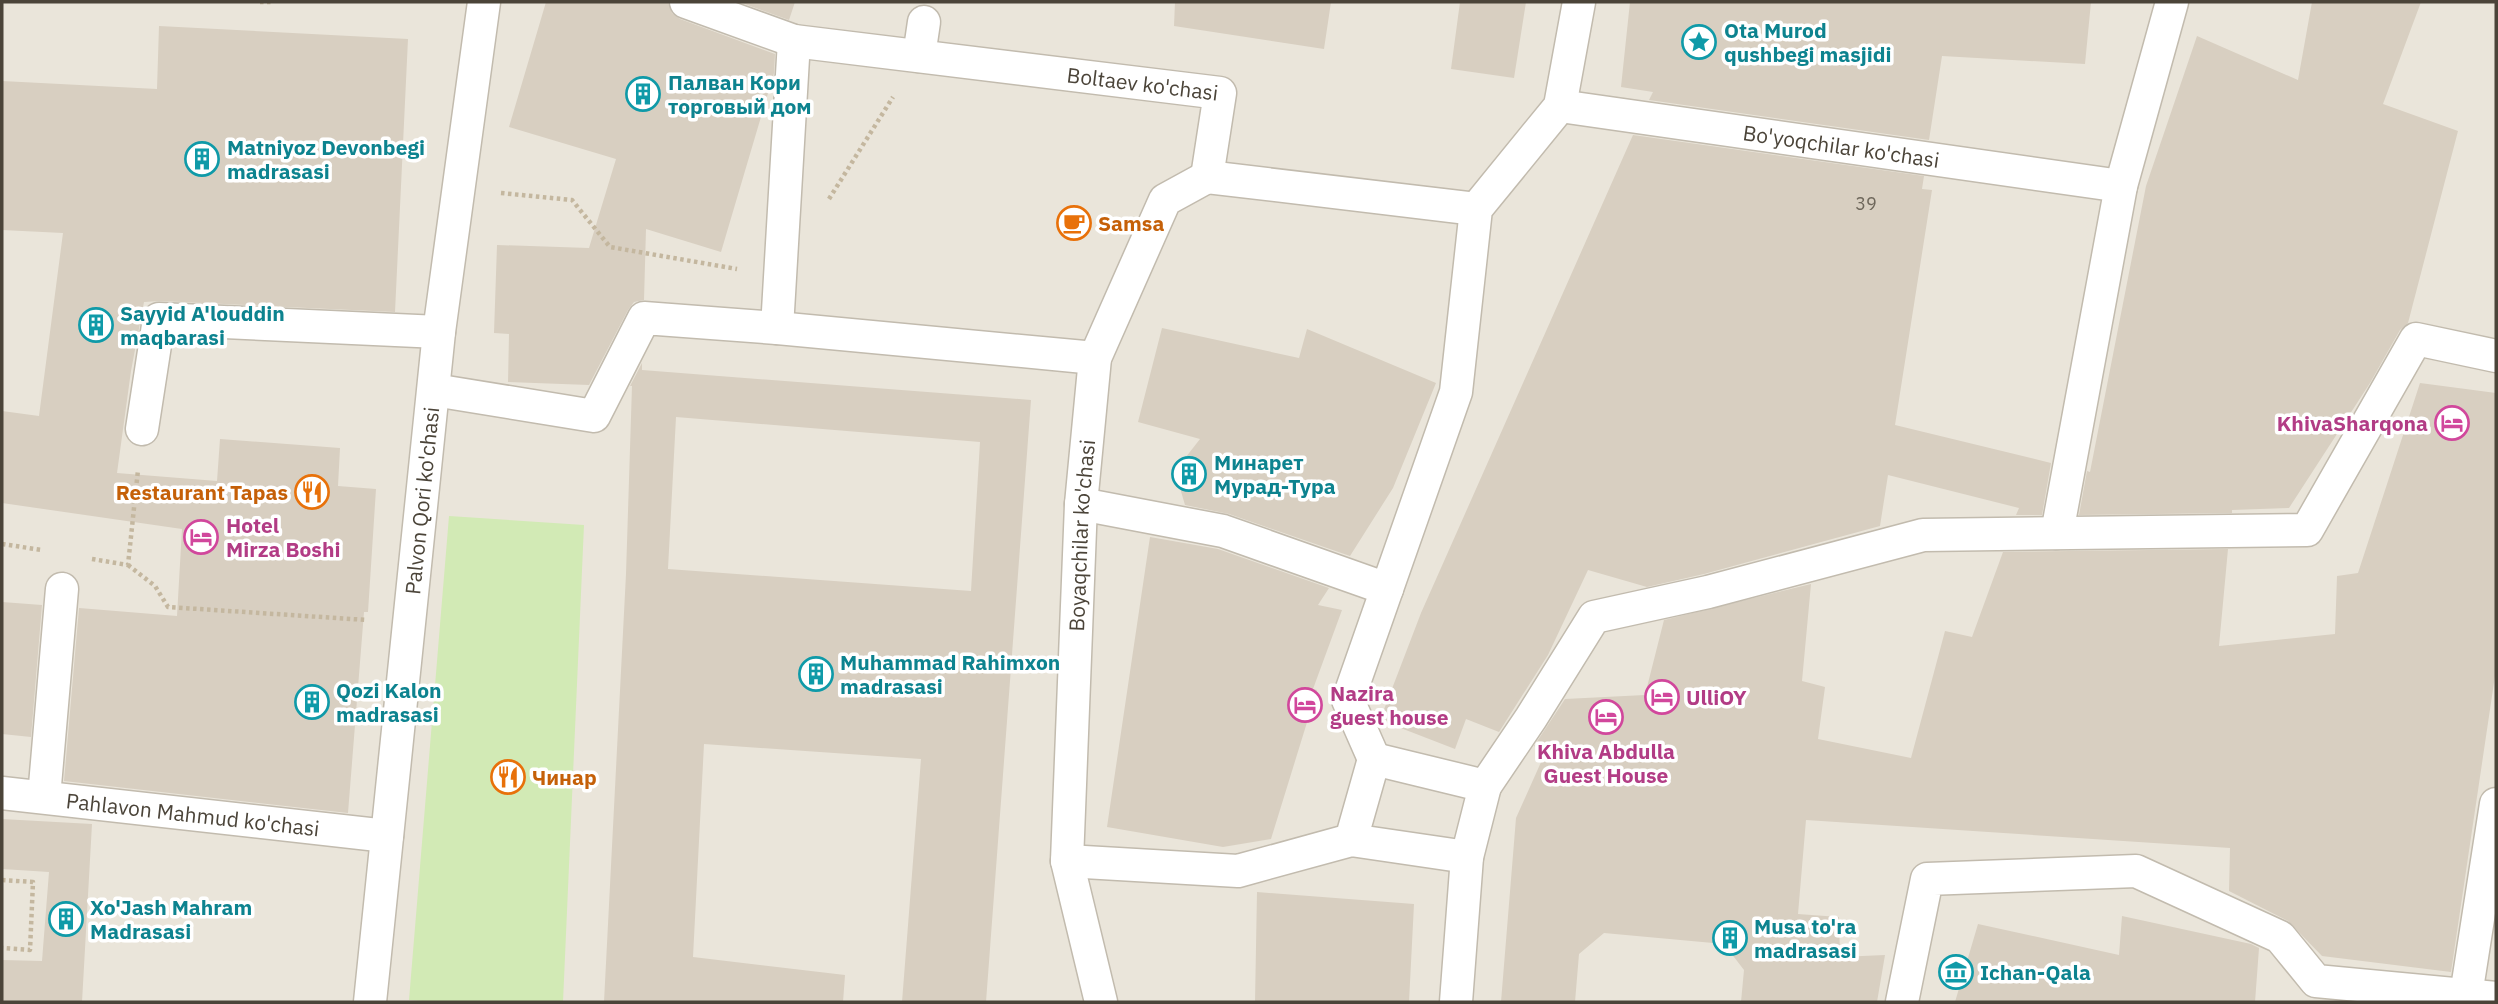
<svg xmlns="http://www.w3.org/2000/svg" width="2498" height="1004" font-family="'IBM Plex Sans',sans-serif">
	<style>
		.residential { fill: #eae5da }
		.green { fill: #d2eab5 }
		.building { fill: #d8cfc1; fill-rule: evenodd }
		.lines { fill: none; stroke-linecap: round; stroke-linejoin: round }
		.pedestrian-casing { stroke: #c2bbae; stroke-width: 35 }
		.path { stroke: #c4b79f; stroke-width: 4.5; stroke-dasharray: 3.5 3.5; stroke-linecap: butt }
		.pedestrian { stroke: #fff; stroke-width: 32 }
		.labels { text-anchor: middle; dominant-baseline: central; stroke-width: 7; stroke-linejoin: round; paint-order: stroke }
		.number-label { font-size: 18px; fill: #6e675b }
		.culture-label { font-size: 21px; font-weight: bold; fill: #0d838f; stroke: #fff; text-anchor: start }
		.street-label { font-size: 21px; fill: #4b4439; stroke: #fff }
		.food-label { font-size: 21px; font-weight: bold; fill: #c56008; stroke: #fff; text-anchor: start }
		.hotel-label { font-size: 21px; font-weight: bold; fill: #b23c85; stroke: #fff; text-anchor: start }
	</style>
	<rect width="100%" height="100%" fill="#f6f3ec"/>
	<path class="residential" d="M2,2H2496V1002H2Z"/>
	<path class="green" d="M449,516L584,525L563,1002H436L409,1000Z"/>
	<path class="building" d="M546,2H668L672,13L680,19L775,54L774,73L721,252L646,229L644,300L634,302L628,310L589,385L508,382L509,334L494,333L497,245L589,248L616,159L509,127Z
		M739,2H795L789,20Z
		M1175,2H1331L1324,49L1174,26Z
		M1460,2H1526L1514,78L1451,69Z
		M1630,2H2091L2085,64L1942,56L1929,140L1649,100L1653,92L1621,87Z
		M2312,2H2421L2383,104L2458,131L2408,323L2400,330L2370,383L2289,508L2232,510V513L2079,515L2087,471L2090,472L2146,186L2197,36L2298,80Z
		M159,26L408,39L395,312L160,301L144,302L131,371L117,473L217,481L220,439L340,448L338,486L376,489L368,612H364L348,813L64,781L79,608L177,616L182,529L2,503V411L39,416L63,233L2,230V81L157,89Z
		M1633,135L1924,176L1922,189L1932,190L1895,425L2051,463L2042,515H2016L2019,508L1888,475L1880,526L1704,574L1647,587L1588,570L1548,655L1499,732L1466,719L1455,749L1380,720L1421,613Z
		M1162,328L1299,358L1307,329L1436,383L1393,488L1350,556L1229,514L1185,505L1175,471L1200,439L1138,422Z
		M642,363V370L1031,400L986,1002H902L921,759L704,744L693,957L845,975L843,1002H604L626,574L632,386H630ZM676,417L980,442L971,591L668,569Z
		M2420,383L2496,393V669L2451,972L2322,956L2288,921L2229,891L2230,848L1806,820L1798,914L1839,917L1840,957L1885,955L1877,1002H1741L1744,970L1724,944L1604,933L1579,954L1575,1002H1501L1516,818L1546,751L1534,746L1565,699L1645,695L1664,620L1811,584L1802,681L1825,687L1818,739L1911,758L1945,631L1972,637L2003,552L2228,549L2219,646L2335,634L2337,576L2358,573Z
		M1150,537L1218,549L1329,588L1318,605L1342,610L1313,689L1317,690L1271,839L1223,847L1107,827Z
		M2,602L42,605L31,737L2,734Z
		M2,819L92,824L82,1002H2V960L42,961L49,872L2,869Z
		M1257,892L1414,904L1409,1002H1255Z
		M2122,916L2251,944L2259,948L2255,1002H1955L1978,924L2119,955Z"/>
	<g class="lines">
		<g class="pedestrian-casing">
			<g id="pedestrian">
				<path id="s1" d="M686,2L794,41L1220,93L1207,177"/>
				<path d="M919,56L924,22"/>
				<path id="s2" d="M1560,106L2121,186"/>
				<path d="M1207,177L1476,209"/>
				<path d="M777,328L794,41"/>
				<path d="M434,390L594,416L644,318L777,328L1095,358"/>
				<path d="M142,429L159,319L439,332"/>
				<path d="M1081,504L1223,531L1387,589"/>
				<path d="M2057,533L2121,186L2172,2"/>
				<path d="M1374,759L1348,700L1456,392L1476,209L1560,106L1579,2"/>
				<path d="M1485,786L1531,718L1594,617L1708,592L1923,535L2307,530L2416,339L2496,356"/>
				<path id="s3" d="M2,793L387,836"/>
				<path d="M44,797L62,589"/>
				<path d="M1067,861L1238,871L1351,840L1467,857L1485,786L1374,759L1351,840"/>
				<path d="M2466,995L2496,804"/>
				<path id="s4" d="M370,1002L439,332L484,2"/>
				<path id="s5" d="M1101,1002L1067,861L1081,504L1095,358L1165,200L1207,177"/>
				<path d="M1456,1002L1467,857"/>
				<path d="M1902,1002L1927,879L2136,871L2280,937L2316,981L2496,998"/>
			</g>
		</g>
		<path class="path" d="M260,2H273
			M501,193L572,200L610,247L737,269
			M829,199L893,97
			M2,544L42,550
			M92,559L128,565L138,470
			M128,565L155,586L168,607L367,620
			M2,880L33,882L30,950L2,948"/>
		<use href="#pedestrian" class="pedestrian"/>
	</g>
	<defs>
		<g id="sight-ring" transform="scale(1.75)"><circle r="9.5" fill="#fff" stroke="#0f9aa8" stroke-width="1.5"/><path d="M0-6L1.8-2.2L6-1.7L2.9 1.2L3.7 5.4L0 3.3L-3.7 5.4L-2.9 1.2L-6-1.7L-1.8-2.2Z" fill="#0f9aa8"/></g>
		<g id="building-ring" transform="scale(1.75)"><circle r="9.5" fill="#fff" stroke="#0f9aa8" stroke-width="1.5"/><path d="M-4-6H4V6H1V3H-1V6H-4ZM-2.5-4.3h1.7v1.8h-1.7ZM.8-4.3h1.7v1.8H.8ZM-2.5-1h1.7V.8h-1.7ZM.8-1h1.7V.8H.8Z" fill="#0f9aa8"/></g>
		<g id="cafe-ring" transform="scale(1.75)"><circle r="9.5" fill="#fff" stroke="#e8710a" stroke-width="1.5"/><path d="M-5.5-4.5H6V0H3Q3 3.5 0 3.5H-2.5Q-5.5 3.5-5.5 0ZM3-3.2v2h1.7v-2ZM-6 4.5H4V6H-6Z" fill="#e8710a"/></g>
		<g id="hotel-ring" transform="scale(1.75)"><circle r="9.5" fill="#fff" stroke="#d1479c" stroke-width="1.5"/><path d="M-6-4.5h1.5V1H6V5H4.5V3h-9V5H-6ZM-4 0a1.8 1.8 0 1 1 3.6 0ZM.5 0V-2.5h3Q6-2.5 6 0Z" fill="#d1479c"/></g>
		<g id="restaurant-ring" transform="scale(1.75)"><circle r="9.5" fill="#fff" stroke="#e8710a" stroke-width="1.5"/><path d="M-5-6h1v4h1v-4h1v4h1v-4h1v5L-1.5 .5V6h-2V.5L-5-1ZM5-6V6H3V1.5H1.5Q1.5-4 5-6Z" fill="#e8710a"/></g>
		<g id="museum-ring" transform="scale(1.75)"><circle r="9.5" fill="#fff" stroke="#0f9aa8" stroke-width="1.5"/><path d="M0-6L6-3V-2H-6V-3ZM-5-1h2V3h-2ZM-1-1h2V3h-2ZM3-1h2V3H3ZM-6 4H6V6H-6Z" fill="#0f9aa8"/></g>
	</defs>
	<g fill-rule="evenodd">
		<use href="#sight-ring" x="1699" y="42"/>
		<use href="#building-ring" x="643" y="94"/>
		<use href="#building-ring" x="202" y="159"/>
		<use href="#cafe-ring" x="1074" y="223"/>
		<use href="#building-ring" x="96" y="325"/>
		<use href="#hotel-ring" x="2452" y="423"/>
		<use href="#building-ring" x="1189" y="474"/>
		<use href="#restaurant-ring" x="312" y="492"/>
		<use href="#hotel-ring" x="201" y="537"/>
		<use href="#building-ring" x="816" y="674"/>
		<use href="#hotel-ring" x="1662" y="697"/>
		<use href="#building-ring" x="312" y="702"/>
		<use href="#hotel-ring" x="1305" y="705"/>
		<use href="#hotel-ring" x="1606" y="717"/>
		<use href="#restaurant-ring" x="508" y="777"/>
		<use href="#building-ring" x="66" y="919"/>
		<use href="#building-ring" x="1730" y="938"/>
		<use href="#museum-ring" x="1956" y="972"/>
	</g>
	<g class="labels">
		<g class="number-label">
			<text x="1866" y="203">39</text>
		</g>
		<g class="culture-label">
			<text x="1724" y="30">Ota Murod<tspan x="1724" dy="24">qushbegi masjidi</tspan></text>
			<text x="668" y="82">Палван Кори<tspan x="668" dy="24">торговый дом</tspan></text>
			<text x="227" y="147">Matniyoz Devonbegi<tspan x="227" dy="24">madrasasi</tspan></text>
			<text x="120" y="313">Sayyid A'louddin<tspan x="120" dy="24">maqbarasi</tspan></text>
			<text x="1214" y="462">Минарет<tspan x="1214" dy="24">Мурад-Тура</tspan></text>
			<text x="840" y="662">Muhammad Rahimxon<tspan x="840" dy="24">madrasasi</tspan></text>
			<text x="336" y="690">Qozi Kalon<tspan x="336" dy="24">madrasasi</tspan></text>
			<text x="90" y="907">Xo'Jash Mahram<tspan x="90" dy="24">Madrasasi</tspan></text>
			<text x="1754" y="926">Musa to'ra<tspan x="1754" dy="24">madrasasi</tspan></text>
			<text x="1980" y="972">Ichan-Qala</text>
		</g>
		<g class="street-label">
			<text stroke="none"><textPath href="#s1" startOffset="466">Boltaev ko'chasi</textPath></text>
			<text stroke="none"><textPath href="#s2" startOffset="284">Bo'yoqchilar ko'chasi</textPath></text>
			<text stroke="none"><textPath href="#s4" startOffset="504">Palvon Qori ko'chasi</textPath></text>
			<text stroke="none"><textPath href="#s5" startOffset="471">Boyaqchilar ko'chasi</textPath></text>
			<text stroke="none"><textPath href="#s3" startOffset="192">Pahlavon Mahmud ko'chasi</textPath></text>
		</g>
		<g class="food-label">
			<text x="1098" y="223">Samsa</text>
			<text x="288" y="492" text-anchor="end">Restaurant Tapas</text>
			<text x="532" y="777">Чинар</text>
		</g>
		<g class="hotel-label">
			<text x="2428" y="423" text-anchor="end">KhivaSharqona</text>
			<text x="226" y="525">Hotel<tspan x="226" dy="24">Mirza Boshi</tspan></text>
			<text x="1330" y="693">Nazira<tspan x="1330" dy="24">guest house</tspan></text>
			<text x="1686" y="697">UlliOY</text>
			<text x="1606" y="751" text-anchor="middle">Khiva Abdulla<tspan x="1606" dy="24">Guest House</tspan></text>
		</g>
	</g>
	<rect width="2498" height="1004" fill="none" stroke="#4b4439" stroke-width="7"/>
</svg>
